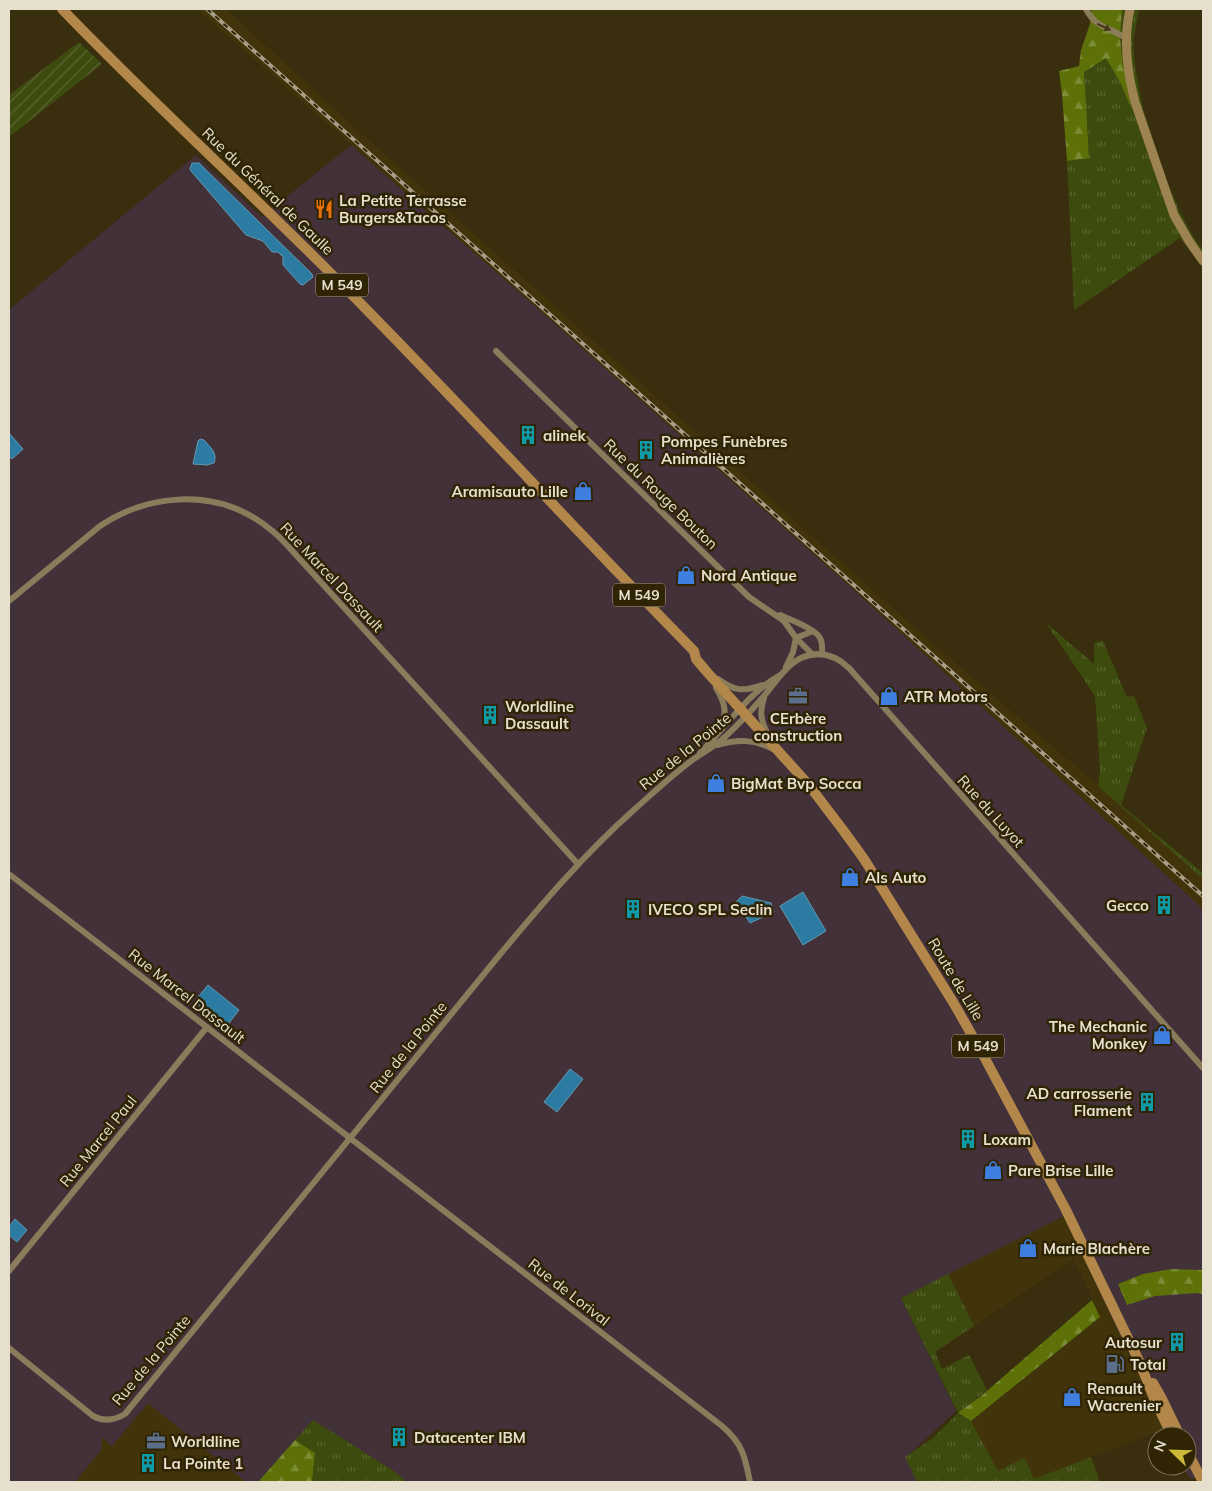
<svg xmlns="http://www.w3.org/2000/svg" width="1212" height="1491" font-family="Mulish,sans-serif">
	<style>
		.built { fill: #42340a }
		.industrial { fill: #43313a }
		.grass { fill: url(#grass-tufts) }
		.forest { fill: url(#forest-firs) }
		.garden { fill: url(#garden-furrows) }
		.water { fill: #2b7ba2; stroke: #6399af }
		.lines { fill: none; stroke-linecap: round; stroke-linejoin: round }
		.minor { stroke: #897c5b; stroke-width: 6 }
		.secondary { stroke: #9d8252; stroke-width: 9 }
		.primary { stroke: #b28749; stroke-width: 10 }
		.rail-casing { stroke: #a79f88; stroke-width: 4 }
		.rail { stroke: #2f2404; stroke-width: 2; stroke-dasharray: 5.5; stroke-linecap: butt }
		.oneway { fill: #463a1a }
		.labels { text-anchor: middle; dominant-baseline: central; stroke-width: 5; stroke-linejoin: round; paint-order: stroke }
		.shield { fill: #2f2404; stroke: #afa791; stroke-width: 1 }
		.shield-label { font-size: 14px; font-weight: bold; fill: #e6dfce }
		.street-label { font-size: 15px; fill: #e6dfce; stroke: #2f2404 }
		.poi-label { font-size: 15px; font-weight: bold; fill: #e6dfce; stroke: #2f2404; text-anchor: start }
	</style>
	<defs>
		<pattern id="grass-tufts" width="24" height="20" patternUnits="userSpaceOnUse" patternTransform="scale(1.25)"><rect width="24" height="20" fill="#3e4b0f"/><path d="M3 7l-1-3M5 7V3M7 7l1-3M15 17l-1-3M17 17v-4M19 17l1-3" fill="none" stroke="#5a6431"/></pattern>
		<pattern id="forest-firs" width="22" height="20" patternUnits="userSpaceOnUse" patternTransform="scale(1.25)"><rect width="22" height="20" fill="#5d7108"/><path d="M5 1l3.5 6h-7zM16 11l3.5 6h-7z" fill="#7c8b36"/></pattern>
		<pattern id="garden-furrows" width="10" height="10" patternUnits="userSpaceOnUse" patternTransform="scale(1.25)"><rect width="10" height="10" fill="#3e4b0f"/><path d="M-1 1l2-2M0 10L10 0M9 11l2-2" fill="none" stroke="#5a6431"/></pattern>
	</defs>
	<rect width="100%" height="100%" fill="#392e0e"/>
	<path class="built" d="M197,9H226L364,136L932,643L1121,805L1203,879V909L856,592L537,308Z
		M1065,1216L1165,1429L1034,1479L998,1471L971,1421L1100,1317L1090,1292L1073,1259L974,1326L948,1274Z
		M148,1403L246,1482H75L101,1450L102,1437L112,1446Z"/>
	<path class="industrial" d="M351,145L537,308L856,592L1203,909V1475L1190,1479L1183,1466H1187V1436H1168L1064,1216L901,1298L956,1411L906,1457L917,1482H407L394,1471L313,1420L258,1482H246L148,1403L112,1446L102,1437L101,1450L75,1482H9V310L196,155L262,217Z"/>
	<path class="grass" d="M1122,9H1139L1133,42L1135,66L1143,109L1168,184L1181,214L1193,236L1203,250V268L1180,238L1074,310L1067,161L1089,157L1083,72L1106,57L1121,84L1130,104L1123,64L1120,38Z
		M1046,623L1094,664V643L1103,641L1127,697L1134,696L1147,728L1121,805L1203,873V879L1098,786L1100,771L1095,696Z
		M948,1274L974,1326L935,1352L942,1369L969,1355L987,1390L958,1414L971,1421L998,1471L1025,1458L1034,1479L1091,1457L1100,1482H917L905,1457L933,1438L958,1413L901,1298Z
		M313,1420L394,1471L407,1482H312L315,1453L295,1440Z"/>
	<path class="forest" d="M1092,9H1122L1120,38L1123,65L1131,108L1121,84L1106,58L1084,72L1089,158L1067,161L1062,94L1059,71L1079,66L1081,50L1090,24Z
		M1171,1269L1203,1270V1294L1197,1293L1155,1296L1127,1305L1118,1284L1143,1274Z
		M1092,1300L1100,1317L971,1421L958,1413L981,1396Z
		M295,1440L315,1453L312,1482H258Z"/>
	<path class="garden" d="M79,42L102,64L9,137V95Z"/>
	<path class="water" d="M192,163H199L312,274L313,277L303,285L300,284L283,265V257L278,252H272L263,241L246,235L191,171L190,169Z
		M9,433L23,449L12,459L9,456Z
		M200,439L204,440C210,447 218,453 214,463L207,465L193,464L198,441Z
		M803,892L826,931L803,945L780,906Z
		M742,896L771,903L774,912L750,923L736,902Z
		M208,985L239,1010L226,1027L194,1002Z
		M570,1069L583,1079L557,1112L544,1102Z
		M15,1219L27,1230L17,1242L9,1235V1227Z"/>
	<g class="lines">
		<path class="minor" d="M1086,9C1097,30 1110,26 1127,39
			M496,351L749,597L784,621L796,638L812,654
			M9,601L100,526C146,495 208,489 256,519C267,526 277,534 286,544L578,864
			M780,615C789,619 816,629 820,638C823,643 822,649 822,654
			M796,638L813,631
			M786,667L793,652L796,638
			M718,679C734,691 743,692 762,685
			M716,688C724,701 728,712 721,727
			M764,698C759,712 761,723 769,736
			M717,745C738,739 755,739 775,750
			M700,753C726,727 747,694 780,675
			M9,874L722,1426C743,1444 745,1457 750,1482
			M9,1271L207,1027
			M9,1348L93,1416C104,1422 115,1420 125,1414L497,958C541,905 585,853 636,808C654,792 672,775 691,761C702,753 714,747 725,737C739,724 752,710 764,696C775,683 785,666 801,658C819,650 835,655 849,668L1203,1068"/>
		<path class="secondary" d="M1130,9C1123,40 1127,72 1135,102L1174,215L1189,241L1203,261"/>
		<path class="primary" d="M62,9C160,111 266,206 365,308C476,421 583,538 694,651L696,659L707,672L808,784L843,830L864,859L953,1002L981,1051L1066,1210L1140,1363L1153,1396L1172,1436
			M1153,1383L1161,1397L1180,1436
			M1187,1451L1203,1482"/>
		<g class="rail-casing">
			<path id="rail" d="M207,9L1203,896"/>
		</g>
		<use href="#rail" class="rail"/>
	</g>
	<defs><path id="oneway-solid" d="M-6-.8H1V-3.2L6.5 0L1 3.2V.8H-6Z" transform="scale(1.25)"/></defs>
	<use class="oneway" href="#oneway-solid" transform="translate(1104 27) rotate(25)"/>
	<defs>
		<g id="restaurant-bare" transform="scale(1.5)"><path d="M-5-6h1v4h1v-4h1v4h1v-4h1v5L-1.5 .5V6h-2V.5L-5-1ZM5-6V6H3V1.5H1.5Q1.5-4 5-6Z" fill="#e8710a" stroke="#2f2404" stroke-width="2.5" paint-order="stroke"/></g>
		<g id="building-bare" transform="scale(1.5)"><path d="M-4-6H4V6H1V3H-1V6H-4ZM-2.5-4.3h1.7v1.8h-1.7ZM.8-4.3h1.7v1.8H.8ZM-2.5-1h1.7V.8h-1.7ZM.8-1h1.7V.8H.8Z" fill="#0f9aa8" stroke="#2f2404" stroke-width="2.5" paint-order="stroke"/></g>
		<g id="shop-bare" transform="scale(1.5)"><path d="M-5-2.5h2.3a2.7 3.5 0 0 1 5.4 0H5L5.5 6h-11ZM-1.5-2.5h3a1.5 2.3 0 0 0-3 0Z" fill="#3f7fe0" stroke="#2f2404" stroke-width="2.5" paint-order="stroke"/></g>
		<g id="office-bare" transform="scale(1.5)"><path d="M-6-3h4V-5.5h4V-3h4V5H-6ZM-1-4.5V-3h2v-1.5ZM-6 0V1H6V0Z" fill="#5c6f8a" stroke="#2f2404" stroke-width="2.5" paint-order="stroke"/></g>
		<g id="fuel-bare" transform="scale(1.5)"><path d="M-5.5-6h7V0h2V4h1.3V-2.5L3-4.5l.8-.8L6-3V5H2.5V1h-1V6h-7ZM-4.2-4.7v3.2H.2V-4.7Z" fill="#5c6f8a" stroke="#2f2404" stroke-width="2.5" paint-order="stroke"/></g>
	</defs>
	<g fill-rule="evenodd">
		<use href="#restaurant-bare" x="324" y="209"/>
		<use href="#building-bare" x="528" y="435"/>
		<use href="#building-bare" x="646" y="450"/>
		<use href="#shop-bare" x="583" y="491"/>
		<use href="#shop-bare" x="686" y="575"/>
		<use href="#office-bare" x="798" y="696"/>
		<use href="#shop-bare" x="889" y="696"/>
		<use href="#building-bare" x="490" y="715"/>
		<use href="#shop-bare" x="716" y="783"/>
		<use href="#shop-bare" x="850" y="877"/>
		<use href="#building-bare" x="1164" y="905"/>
		<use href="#building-bare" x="633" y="909"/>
		<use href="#shop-bare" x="1162" y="1035"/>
		<use href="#building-bare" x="1147" y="1102"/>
		<use href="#building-bare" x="968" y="1139"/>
		<use href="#shop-bare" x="993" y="1170"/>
		<use href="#shop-bare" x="1028" y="1248"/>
		<use href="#building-bare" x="1177" y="1342"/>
		<use href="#fuel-bare" x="1115" y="1364"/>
		<use href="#shop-bare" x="1072" y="1397"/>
		<use href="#building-bare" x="399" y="1437"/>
		<use href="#office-bare" x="156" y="1441"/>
		<use href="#building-bare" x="148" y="1463"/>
	</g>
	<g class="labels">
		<g class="shield">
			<rect x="316" y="273.5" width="52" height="23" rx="4"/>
			<rect x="613" y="583.5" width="52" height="23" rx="4"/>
			<rect x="952" y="1034.5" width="52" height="23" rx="4"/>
		</g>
		<g class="shield-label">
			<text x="342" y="285">M 549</text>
			<text x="639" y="595">M 549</text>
			<text x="978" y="1046">M 549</text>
		</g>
		<g class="street-label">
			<text transform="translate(268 191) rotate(44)">Rue du Général de Gaulle</text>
			<text transform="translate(661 494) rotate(44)">Rue du Rouge Bouton</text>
			<text transform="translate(332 577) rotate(47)">Rue Marcel Dassault</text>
			<text transform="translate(685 751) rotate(-39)">Rue de la Pointe</text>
			<text transform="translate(991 811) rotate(48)">Rue du Luyot</text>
			<text transform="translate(956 979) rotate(59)">Route de Lille</text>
			<text transform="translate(187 996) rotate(38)">Rue Marcel Dassault</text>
			<text transform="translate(408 1047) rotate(-51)">Rue de la Pointe</text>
			<text transform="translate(98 1141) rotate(-51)">Rue Marcel Paul</text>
			<text transform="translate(569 1292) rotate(38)">Rue de Lorival</text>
			<text transform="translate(151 1360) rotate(-50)">Rue de la Pointe</text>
		</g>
		<g class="poi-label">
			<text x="339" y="200">La Petite Terrasse<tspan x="339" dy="17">Burgers&amp;Tacos</tspan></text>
			<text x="543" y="435">alinek</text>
			<text x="661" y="441">Pompes Funèbres<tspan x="661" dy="17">Animalières</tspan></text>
			<text x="568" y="491" text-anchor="end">Aramisauto Lille</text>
			<text x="701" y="575">Nord Antique</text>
			<text x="904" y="696">ATR Motors</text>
			<text x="505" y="706">Worldline<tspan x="505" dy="17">Dassault</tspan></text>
			<text x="798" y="718" text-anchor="middle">CErbère<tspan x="798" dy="17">construction</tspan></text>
			<text x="731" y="783">BigMat Bvp Socca</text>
			<text x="865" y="877">Als Auto</text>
			<text x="1149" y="905" text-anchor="end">Gecco</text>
			<text x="648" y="909">IVECO SPL Seclin</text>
			<text x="1147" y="1026" text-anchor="end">The Mechanic<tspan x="1147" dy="17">Monkey</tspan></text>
			<text x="1132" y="1093" text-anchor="end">AD carrosserie<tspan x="1132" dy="17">Flament</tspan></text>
			<text x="983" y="1139">Loxam</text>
			<text x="1008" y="1170">Pare Brise Lille</text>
			<text x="1043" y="1248">Marie Blachère</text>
			<text x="1162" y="1342" text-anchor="end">Autosur</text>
			<text x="1130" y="1364">Total</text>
			<text x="1087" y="1388">Renault<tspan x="1087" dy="17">Wacrenier</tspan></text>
			<text x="414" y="1437">Datacenter IBM</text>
			<text x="171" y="1441">Worldline</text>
			<text x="163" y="1463">La Pointe 1</text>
		</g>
	</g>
	<rect width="1212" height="1491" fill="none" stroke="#e6dfce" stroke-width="20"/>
	<g transform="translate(1172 1451) rotate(293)"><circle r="24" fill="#2f2404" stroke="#786f55"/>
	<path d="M0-4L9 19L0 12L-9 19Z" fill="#ccb938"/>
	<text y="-8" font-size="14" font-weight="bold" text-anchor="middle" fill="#e6dfce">N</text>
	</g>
</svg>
